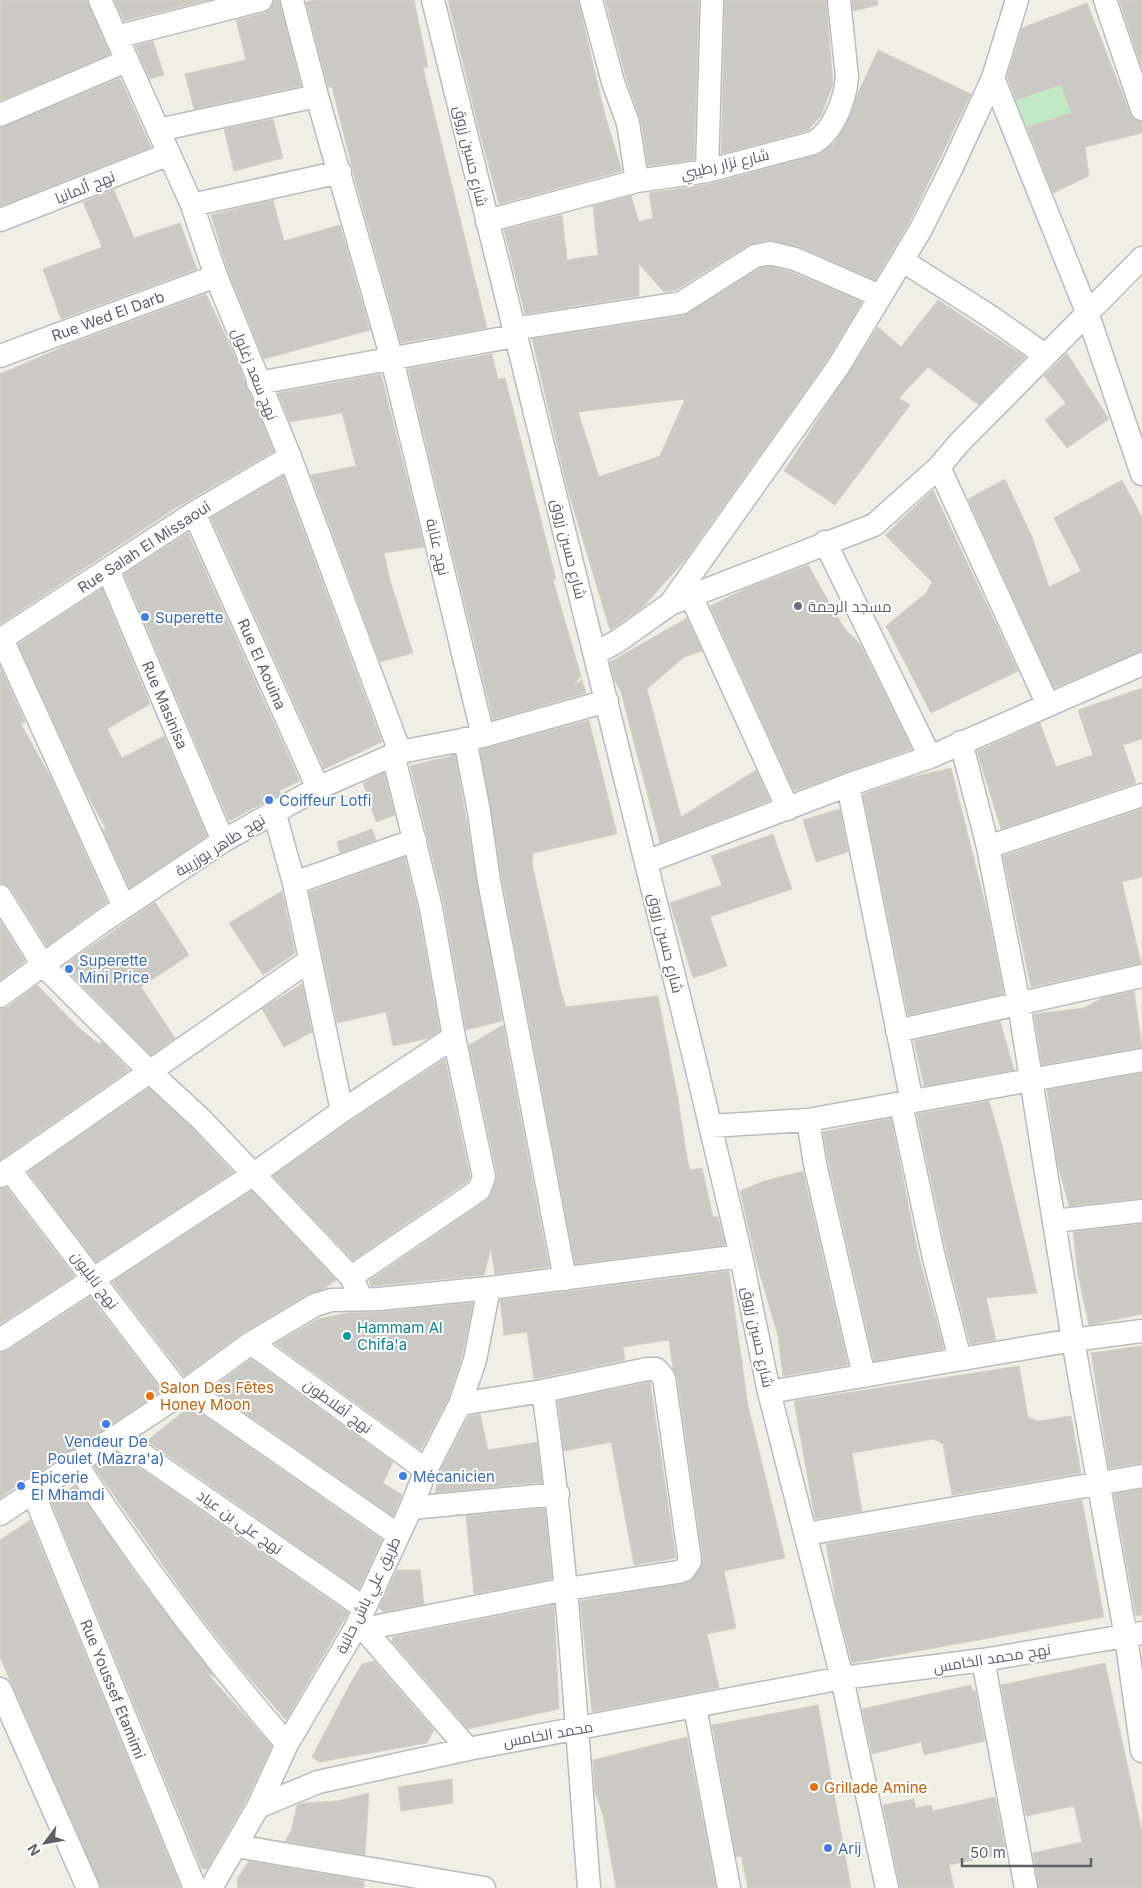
<svg xmlns="http://www.w3.org/2000/svg" width="1142" height="1888" font-family="Inter,Cairo,sans-serif">
	<style>
		.green { fill: #c2e9c5 }
		.building { fill: #cbc9c3; stroke: #d6d1c4; fill-rule: evenodd }
		.lines { fill: none; stroke-linecap: round; stroke-linejoin: round }
		.minor-casing { stroke: #b8bbc0; stroke-width: 25 }
		.minor { stroke: #fff; stroke-width: 22 }
		.worship-dot { fill: #6b7280; stroke: #fff; stroke-width: 2 }
		.shop-dot { fill: #3f7fe0; stroke: #fff; stroke-width: 2 }
		.culture-dot { fill: #0f9aa8; stroke: #fff; stroke-width: 2 }
		.food-dot { fill: #e8710a; stroke: #fff; stroke-width: 2 }
		.labels { text-anchor: middle; dominant-baseline: central; stroke-width: 4; stroke-linejoin: round; paint-order: stroke }
		.street-label { font-size: 15px; fill: #5d6167; stroke: #fff }
		.worship-label { font-size: 15px; fill: #5b616d; stroke: #fff; text-anchor: start }
		.shop-label { font-size: 15px; fill: #366cbe; stroke: #fff; text-anchor: start }
		.culture-label { font-size: 15px; fill: #0d838f; stroke: #fff; text-anchor: start }
		.food-label { font-size: 15px; fill: #c56008; stroke: #fff; text-anchor: start }
	</style>
	<rect width="100%" height="100%" fill="#f0efe6"/>
	<path class="green" d="M1061,85L1071,113L1021,129L1011,101Z"/>
	<path class="building" d="M0,0H87L110,54L0,101Z
		M114,0H208L124,21Z
		M274,0H279L301,86L194,109L185,74L246,60L236,20L265,13L270,9Z
		M316,0H414L428,67L423,68L487,328L401,343L357,187L332,87H328L306,2Z
		M448,0H578L605,115L622,171L499,204L478,126Z
		M605,0H699L694,160L648,166L641,121L626,78Z
		M725,0H826L833,84L821,116L807,131L721,154Z
		M852,0H877L878,5L853,11Z
		M1119,0H1142V68Z
		M1087,3L1130,113L1134,119L1142,122V133L1085,147L1089,176L1053,193L1027,127L1071,113L1061,85L1016,100L1007,77L1022,28Z
		M153,41L164,75L150,79L135,46Z
		M878,50L971,94L909,223L875,280L800,247L767,240L748,245L676,290L664,292L639,264V296L525,314L504,230L562,215L567,260L598,255L593,206L631,196L639,222L653,218L649,193L710,184L820,154L832,144V146L844,129L858,93Z
		M120,78L151,147L0,206V128Z
		M273,119L283,158L234,171L224,129Z
		M114,190L134,238L180,223L197,269L61,319L43,269L102,247L83,202Z
		M273,200L284,241L340,225L370,330L264,359L228,271L211,215Z
		M770,266L791,272L862,302L827,360L685,560L643,607L610,630L567,487L532,339L683,316L760,268ZM685,399L660,456L599,477L578,412Z
		M206,294L232,350L274,451L174,509L0,624V374L68,345Z
		M938,300L1025,357L979,405L928,367L899,398L910,405L835,505L784,471L878,327L901,347Z
		M1067,353L1109,419L1067,448L1045,420L1066,403L1044,376Z
		M492,354L498,379L505,378L556,579L553,580L581,676L573,685L582,680L586,693L493,720L408,369Z
		M381,374L424,547L384,553L390,580L413,653L380,662L311,475L356,466L342,413L290,422L278,393Z
		M283,476L382,742L324,769L211,518Z
		M1005,479L1032,537L1049,587L1081,571L1054,518L1122,480L1142,517V651L1054,688L968,499Z
		M933,490L1018,671L931,713L886,626L926,593L932,582L885,535Z
		M188,533L300,781L279,791L281,794L229,821L124,574Z
		M808,565L844,628L860,644L912,749L794,791L710,606L747,588Z
		M102,589L150,704L107,729L122,758L164,736L207,836L130,888L103,830L106,829L84,788L18,644Z
		M687,618L702,651L684,657L647,689L681,817L756,770L770,801L660,843L621,692L614,679L610,662Z
		M0,666L25,722L21,724L52,780L107,902L47,946L11,889L0,883Z
		M1142,688V739L1123,745L1136,783L1001,829L977,751L1040,723L1056,767L1093,755L1078,710Z
		M589,720L617,834L533,853L532,864L560,988L566,1007L658,996L678,1099L687,1158L690,1170L702,1168L713,1217H718L725,1245L575,1264L502,879L480,750Z
		M455,755L502,1021L466,1030L444,905L410,766Z
		M951,768L988,915L1004,994L908,1015L863,794L909,778Z
		M384,773L395,815L376,822L363,783Z
		M840,809L848,852L816,862L803,820Z
		M1142,809V877L1122,882L1141,963L1031,987L1003,856Z
		M372,829L376,840L340,853L337,842Z
		M773,834L792,889L710,917L727,966L693,978L670,903L722,885L711,856Z
		M405,857L418,911L440,1031L429,1038L393,1046L386,1012L337,1023L309,892Z
		M282,891L295,953L263,975L229,923Z
		M155,902L189,955L141,987L175,1038L151,1055L63,966Z
		M0,921L25,961L0,980Z
		M302,984L312,1032L284,1047L262,1009Z
		M37,985L79,1028L99,1044L102,1042L129,1070L0,1160V1009L8,1007Z
		M1134,991L1142,1047L1042,1065L1034,1014L1084,1008L1102,998Z
		M1000,1021L1014,1070L924,1086L914,1041Z
		M503,1025L549,1267L495,1274L491,1249L484,1275L371,1286L369,1281L486,1201L491,1195L497,1174L469,1045Z
		M445,1059L470,1176L468,1181L353,1260L273,1176L349,1122Z
		M1142,1073V1198L1069,1206L1057,1161L1047,1090Z
		M149,1088L193,1129L233,1172L96,1262L28,1172Z
		M989,1101L1003,1149L1037,1293L986,1298L996,1340L970,1344L947,1255L917,1114Z
		M891,1118L918,1254L944,1349L874,1361L828,1161L823,1132Z
		M803,1171L848,1365L783,1376L778,1336L757,1264L740,1191L764,1181Z
		M6,1187L74,1276L0,1324V1189Z
		M252,1191L336,1280L323,1289L308,1294L244,1332L184,1376L112,1282Z
		M1142,1224V1314L1089,1325L1078,1275L1073,1232Z
		M729,1271L748,1406L785,1558L724,1571L736,1628L707,1634L719,1688L592,1712L580,1601L688,1582L701,1568L703,1560L677,1376L673,1369L669,1340L623,1347L625,1360L534,1379L527,1332L504,1335L500,1300Z
		M90,1297L162,1391L32,1477L27,1478L0,1498V1353L7,1351Z
		M473,1303L462,1357L448,1399L421,1450L275,1344L318,1319L347,1313L380,1312Z
		M1142,1346V1463L1109,1468L1091,1353Z
		M251,1359L393,1462L383,1483L402,1495L393,1516L211,1389Z
		M1019,1366L1028,1417L1038,1421L1071,1416L1081,1473L952,1495L943,1444L934,1439L852,1453L862,1511L815,1519L794,1401Z
		M650,1382L676,1558L634,1565L611,1442L564,1451L558,1401Z
		M190,1406L382,1540L359,1589L147,1441Z
		M480,1414L488,1450L537,1442L542,1482L435,1493L440,1471L469,1416Z
		M116,1452L348,1613L286,1720L241,1668L187,1599L94,1467Z
		M75,1485L139,1579L215,1677L207,1673L272,1746L246,1801L207,1869H202L51,1502Z
		M1142,1489V1615L1136,1616L1114,1494Z
		M1082,1500L1104,1617L852,1663L837,1606L826,1544Z
		M545,1508L552,1579L474,1594L466,1516Z
		M30,1520L181,1888H101L0,1657V1540Z
		M397,1570H420L424,1604L383,1612L379,1608Z
		M554,1605L559,1709L468,1729L392,1641L393,1637Z
		M374,1661L434,1730L427,1743L319,1762L312,1757L350,1684L362,1664Z
		M1105,1663L1142,1832V1888H1039L1033,1853L1082,1842L1074,1806L1026,1816L1001,1685Z
		M971,1685L972,1691L975,1690L985,1741L924,1755L921,1742L872,1754L862,1709Z
		M818,1705L851,1888H748L741,1856L736,1857L712,1725Z
		M687,1737L716,1888H616L603,1815L595,1792L593,1760Z
		M452,1779L453,1803L401,1811L398,1787Z
		M369,1793L365,1855L285,1841L291,1831L297,1805L303,1803L337,1801Z
		M995,1797L1006,1853L949,1865L954,1888H900L883,1805L914,1799L916,1808L931,1805L933,1811Z
		M249,1861L364,1881V1888H238L237,1879Z"/>
	<g class="lines">
		<g class="minor-casing">
			<path id="minor" d="M100,0L192,205L216,276L290,457L400,752
				M292,0L317,96L392,359L483,736
				M433,0L694,1057L741,1256L769,1392L842,1678L887,1888
				M591,0L613,82L628,123L637,181
				M1105,0L1142,109
				M116,37L261,0
				M993,78L1087,312L1142,474
				M0,115L126,61
				M158,130L317,96
				M707,171L712,0
				M192,205L340,172
				M0,220L169,154
				M487,221L637,181L707,171L813,143C834,131 845,100 847,77L839,0
				M903,261L988,315L1045,355
				M513,329L681,303L755,256L770,253L795,259L880,296
				M0,356L216,276
				M258,383L515,336
				M939,467L1048,705
				M194,513L318,788
				M825,542L930,757
				M108,570L223,841
				M691,596L788,809
				M670,604L874,525L939,467L959,443L1142,258
				M2,639L124,907
				M0,640L194,513L290,457
				M596,653L618,641L670,604L838,367L921,229L951,169L993,78L1017,0
				M465,739L479,812L489,881L565,1279
				M961,742L988,847L1019,1004L1073,1340L1126,1637L1142,1751
				M848,785L912,1102
				M274,811L294,883L342,1111
				M988,847L1142,795
				M646,862L848,785L930,757L1142,664
				M294,883L415,840
				M0,896L43,965L149,1071L202,1120L351,1277L358,1291
				M0,996L103,921L223,841L318,788L400,752L483,736L607,701
				M897,1031L1142,976
				M901,1104L934,1258L960,1359
				M710,1126L808,1120
				M9,1169L180,1393
				M0,1176L310,960
				M1054,1221L1142,1211
				M351,1277L479,1190L484,1177L454,1037L431,908L393,754
				M0,1340L254,1174L342,1111L454,1037
				M251,1343L426,1470
				M864,1376L815,1164L808,1120L1142,1060
				M188,1389L398,1535
				M543,1391C567,1556 576,1722 589,1888
				M769,1392L1073,1340L1142,1331
				M116,1436L364,1608
				M75,1462C139,1561 210,1655 287,1744
				M32,1490L195,1888
				M411,1508L558,1494
				M0,1514L188,1389L251,1343L315,1305L331,1300L379,1299L489,1288L741,1256
				M806,1534L1142,1476
				M355,1629H364L567,1589L678,1572L684,1570L690,1561L664,1378L656,1369H647L543,1391L460,1404
				M364,1629L468,1749
				M983,1660L1026,1888
				M0,1689L88,1888
				M695,1707L729,1888
				M258,1807L318,1782L468,1749L842,1678L983,1660L1142,1633
				M236,1846L484,1888
				M211,1888L258,1807L287,1744L355,1629L411,1508L426,1470L460,1404L475,1360L489,1288"/>
		</g>
		<use href="#minor" class="minor"/>
	</g>
	<circle class="worship-dot" cx="798" cy="606" r="5"/>
	<g class="shop-dot">
		<circle cx="145" cy="617" r="5"/>
		<circle cx="269" cy="800" r="5"/>
		<circle cx="69" cy="969" r="5"/>
		<circle cx="106" cy="1424" r="5"/>
		<circle cx="403" cy="1476" r="5"/>
		<circle cx="21" cy="1486" r="5"/>
		<circle cx="828" cy="1848" r="5"/>
	</g>
	<circle class="culture-dot" cx="347" cy="1336" r="5"/>
	<g class="food-dot">
		<circle cx="150" cy="1396" r="5"/>
		<circle cx="814" cy="1787" r="5"/>
	</g>
	<g class="labels">
		<g class="street-label">
			<text transform="translate(471 156) rotate(77)">شارع حسين زروق</text>
			<text transform="translate(725 164) rotate(-13)">شارع نزار رطيبي</text>
			<text transform="translate(85 187) rotate(-22)">نهج ألمانيا</text>
			<text transform="translate(108 316) rotate(-20)">Rue Wed El Darb</text>
			<text transform="translate(255 374) rotate(68)">نهج سعد زغلول</text>
			<text transform="translate(144 547) rotate(-33)">Rue Salah El Missaoui</text>
			<text transform="translate(438 547) rotate(77)">نهج عنابة</text>
			<text transform="translate(569 549) rotate(76)">شارع حسين زروق</text>
			<text transform="translate(262 664) rotate(66)">Rue El Aouina</text>
			<text transform="translate(165 705) rotate(67)">Rue Masinisa</text>
			<text transform="translate(220 845) rotate(-32)">نهج طاهر بوزريبة</text>
			<text transform="translate(666 943) rotate(76)">شارع حسين زروق</text>
			<text transform="translate(95 1280) rotate(53)">نهج نابليون</text>
			<text transform="translate(758 1337) rotate(78)">شارع حسين زروق</text>
			<text transform="translate(338 1406) rotate(36)">نهج أفلاطون</text>
			<text transform="translate(240 1522) rotate(35)">نهج علي بن عياد</text>
			<text transform="translate(368 1595) rotate(-64)">طريق علي باش حانبة</text>
			<text transform="translate(992 1658) rotate(-9)">نهج محمد الخامس</text>
			<text transform="translate(113 1689) rotate(68)">Rue Youssef Etamimi</text>
			<text transform="translate(548 1734) rotate(-10)">محمد الخامس</text>
		</g>
		<g class="worship-label">
			<text x="808" y="606">مسجد الرحمة</text>
		</g>
		<g class="shop-label">
			<text x="155" y="617">Superette</text>
			<text x="279" y="800">Coiffeur Lotfi</text>
			<text x="79" y="960">Superette<tspan x="79" dy="17">Mini Price</tspan></text>
			<text x="106" y="1441" text-anchor="middle">Vendeur De<tspan x="106" dy="17">Poulet (Mazra'a)</tspan></text>
			<text x="413" y="1476">Mécanicien</text>
			<text x="31" y="1477">Epicerie<tspan x="31" dy="17">El Mhamdi</tspan></text>
			<text x="838" y="1848">Arij</text>
		</g>
		<g class="culture-label">
			<text x="357" y="1327">Hammam Al<tspan x="357" dy="17">Chifa'a</tspan></text>
		</g>
		<g class="food-label">
			<text x="160" y="1387">Salon Des Fêtes<tspan x="160" dy="17">Honey Moon</tspan></text>
			<text x="824" y="1787">Grillade Amine</text>
		</g>
	</g>
	<g transform="translate(45 1843) rotate(238)" stroke="#ffffff" stroke-width="4" paint-order="stroke">
	<path d="M0-4L9 19L0 12L-9 19Z" fill="#5d6167"/>
	<text y="-8" font-size="14" font-weight="bold" text-anchor="middle" fill="#5d6167">N</text>
	</g>
	<path d="M962 1858v8h129v-8" fill="none" stroke="#5d6167" stroke-width="2.5"/>
	<text x="970" y="1858" font-size="15" fill="#5d6167" stroke="#ffffff" stroke-width="4" paint-order="stroke">50 m</text>
</svg>
